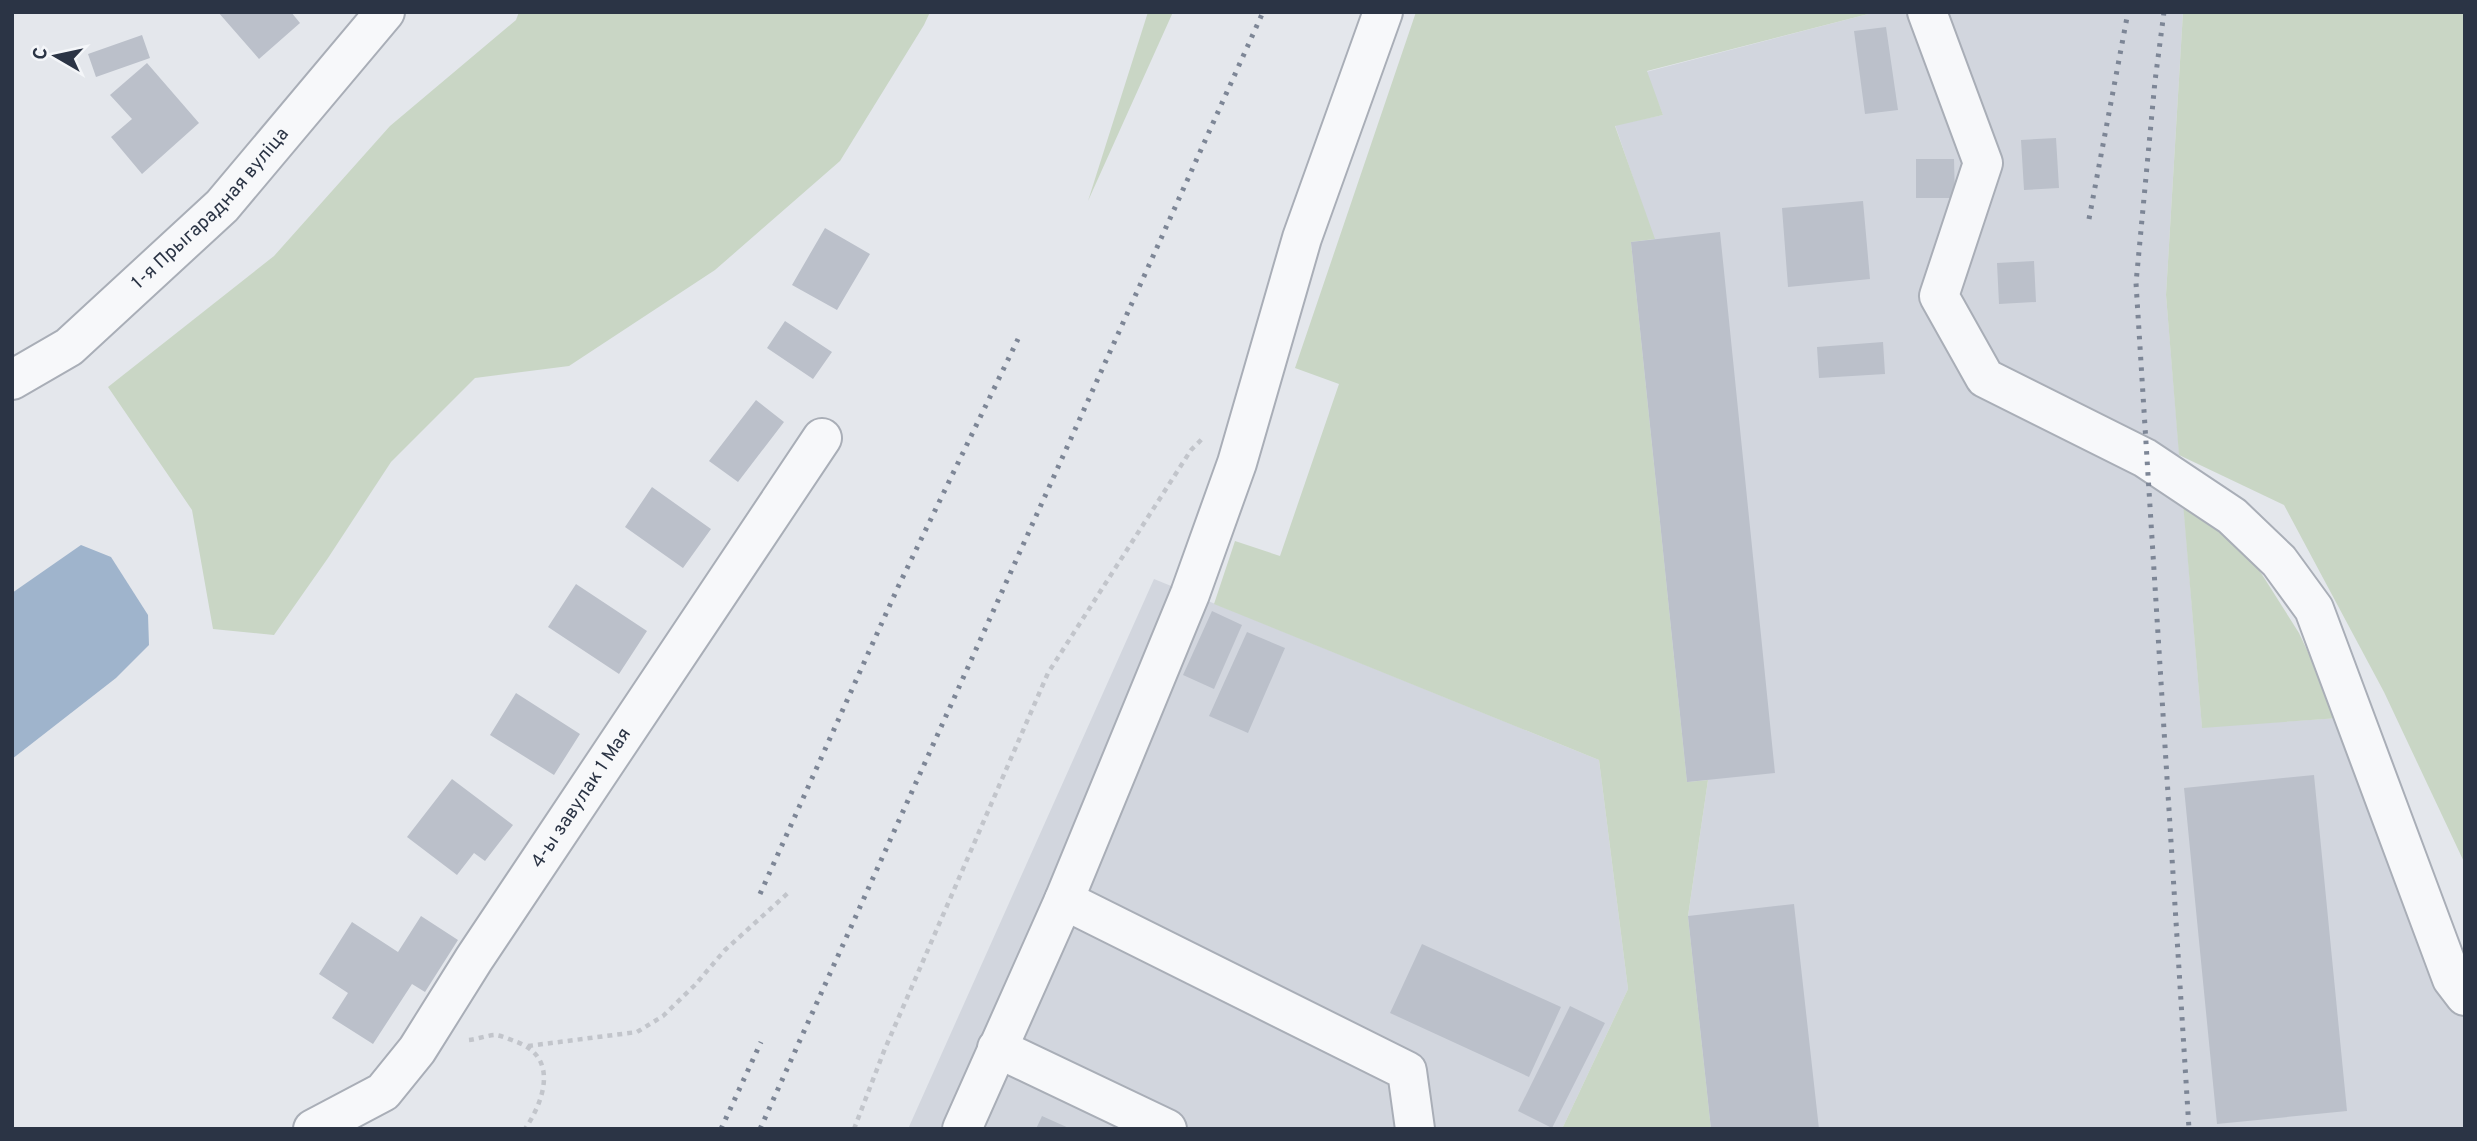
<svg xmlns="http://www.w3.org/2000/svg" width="2477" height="1141" font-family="Overpass,sans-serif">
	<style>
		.built { fill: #d2d6de }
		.green { fill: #c9d6c5 }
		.water { fill: #9fb4cc }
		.building { fill: #bbc0ca }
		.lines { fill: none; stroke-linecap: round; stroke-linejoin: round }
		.minor-casing { stroke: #a9aeb7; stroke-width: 42 }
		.path { stroke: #c2c5cb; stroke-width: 4.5; stroke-dasharray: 5 5; stroke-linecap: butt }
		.minor { stroke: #f7f8fa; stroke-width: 38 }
		.rail { stroke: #7d8696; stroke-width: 5; stroke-dasharray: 3.5 7; stroke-linecap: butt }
		.labels { text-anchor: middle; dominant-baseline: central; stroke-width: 6; stroke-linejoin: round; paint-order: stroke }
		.street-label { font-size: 19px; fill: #2b3445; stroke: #f4f6f9 }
	</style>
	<rect width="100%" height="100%" fill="#e4e7ec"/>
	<path class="built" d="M1876,12H2183L2166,295L2202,727L2339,718L2437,977L2465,1019V1129H1711L1688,916L1708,780L1687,782L1631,242L1654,239L1615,125L1663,115L1646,72Z
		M1154,579L1599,760L1628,989L1562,1129H908Z"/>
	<path class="green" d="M519,12H930L924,25L840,161L715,270L569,366L475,378L391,462L328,558L274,635L213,629L192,510L108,387L274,256L390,126L516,20Z
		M1148,12H1173L1088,201Z
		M1416,12H1876L1647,71L1663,115L1615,126L1655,239L1631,242L1687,782L1708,780L1688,916L1711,1129H1562L1628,989L1599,760L1214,604L1235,541L1280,556L1339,384L1295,368Z
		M2183,12H2465V864L2384,692L2284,505L2179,455L2166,295Z
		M2183,503L2249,554L2299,633L2339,718L2202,728Z"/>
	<path class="water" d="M81,545L111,557L148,615L149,645L116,678L12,759V593Z"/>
	<path class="building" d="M218,12H291L300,23L259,59Z
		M1886,27L1898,110L1865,114L1854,31Z
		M142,35L150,58L96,77L88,54Z
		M147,63L199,123L142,174L111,137L132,119L110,95Z
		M2056,138L2059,188L2024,190L2021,140Z
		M1916,159H1954L1955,198H1916Z
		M1863,201L1870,279L1788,287L1782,208Z
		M825,228L870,254L837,310L792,285Z
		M1720,232L1775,773L1687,782L1631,242Z
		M2034,261L2036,302L1999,304L1997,263Z
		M785,321L832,352L813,379L767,348Z
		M1883,342L1885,374L1819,378L1817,347Z
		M756,400L784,422L738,482L709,461Z
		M652,487L711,529L683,568L625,527Z
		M576,584L647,631L619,674L548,627Z
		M1212,611L1242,625L1214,689L1183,675Z
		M1247,632L1285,648L1248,733L1209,716Z
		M516,693L580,734L554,775L490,735Z
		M2314,775L2347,1111L2217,1124L2184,788Z
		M452,779L513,825L485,861L474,853L457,875L407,837Z
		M1794,904L1819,1129H1711L1688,916Z
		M421,916L458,940L425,992L412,984L373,1044L332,1018L348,993L319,974L352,922L398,952Z
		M1422,944L1561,1007L1529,1077L1390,1013Z
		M1570,1006L1605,1023L1552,1128L1518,1111Z
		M1042,1116L1071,1129H1036Z"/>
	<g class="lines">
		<g class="minor-casing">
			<g id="minor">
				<path d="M1927,12L1983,163L1939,296L1985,378L2145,458L2232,516L2279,561L2314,609L2452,979L2465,996"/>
				<path id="s1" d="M12,380L69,347L222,206L385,12"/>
				<path d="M1064,900L1407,1071L1415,1129"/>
				<path d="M997,1048L1167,1129"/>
				<path id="s2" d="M313,1129L383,1092L417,1050L474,959L822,438"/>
				<path d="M962,1129L1064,900L1190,594L1237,463L1302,238L1383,12"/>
			</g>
		</g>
		<path class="path" d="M469,1040C478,1039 488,1035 496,1035C503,1036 511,1040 517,1042C559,1058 544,1101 525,1129
			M528,1046L637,1032L663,1016L695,985L725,950L788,893
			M854,1129L884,1051L1048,673L1191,450L1202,439"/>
		<use href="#minor" class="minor"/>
		<path class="rail" d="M2164,12L2155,81L2136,283L2189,1129
			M2089,219L2128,12
			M760,894L898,587L1018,339
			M721,1129L761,1042
			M760,1129L1263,12"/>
	</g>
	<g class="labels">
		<g class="street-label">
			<text stroke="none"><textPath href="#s1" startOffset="264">1-я Прыгарадная вуліца</textPath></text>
			<text stroke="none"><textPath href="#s2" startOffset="434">4-ы завулак 1 Мая</textPath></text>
		</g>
	</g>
	<rect width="2477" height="1141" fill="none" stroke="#2b3445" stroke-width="28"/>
	<g transform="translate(56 56) rotate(279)" stroke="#f4f6f9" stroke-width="5" paint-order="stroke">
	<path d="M0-5L12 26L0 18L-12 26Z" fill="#2b3445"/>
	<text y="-10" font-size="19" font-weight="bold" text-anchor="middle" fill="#2b3445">С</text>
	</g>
</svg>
